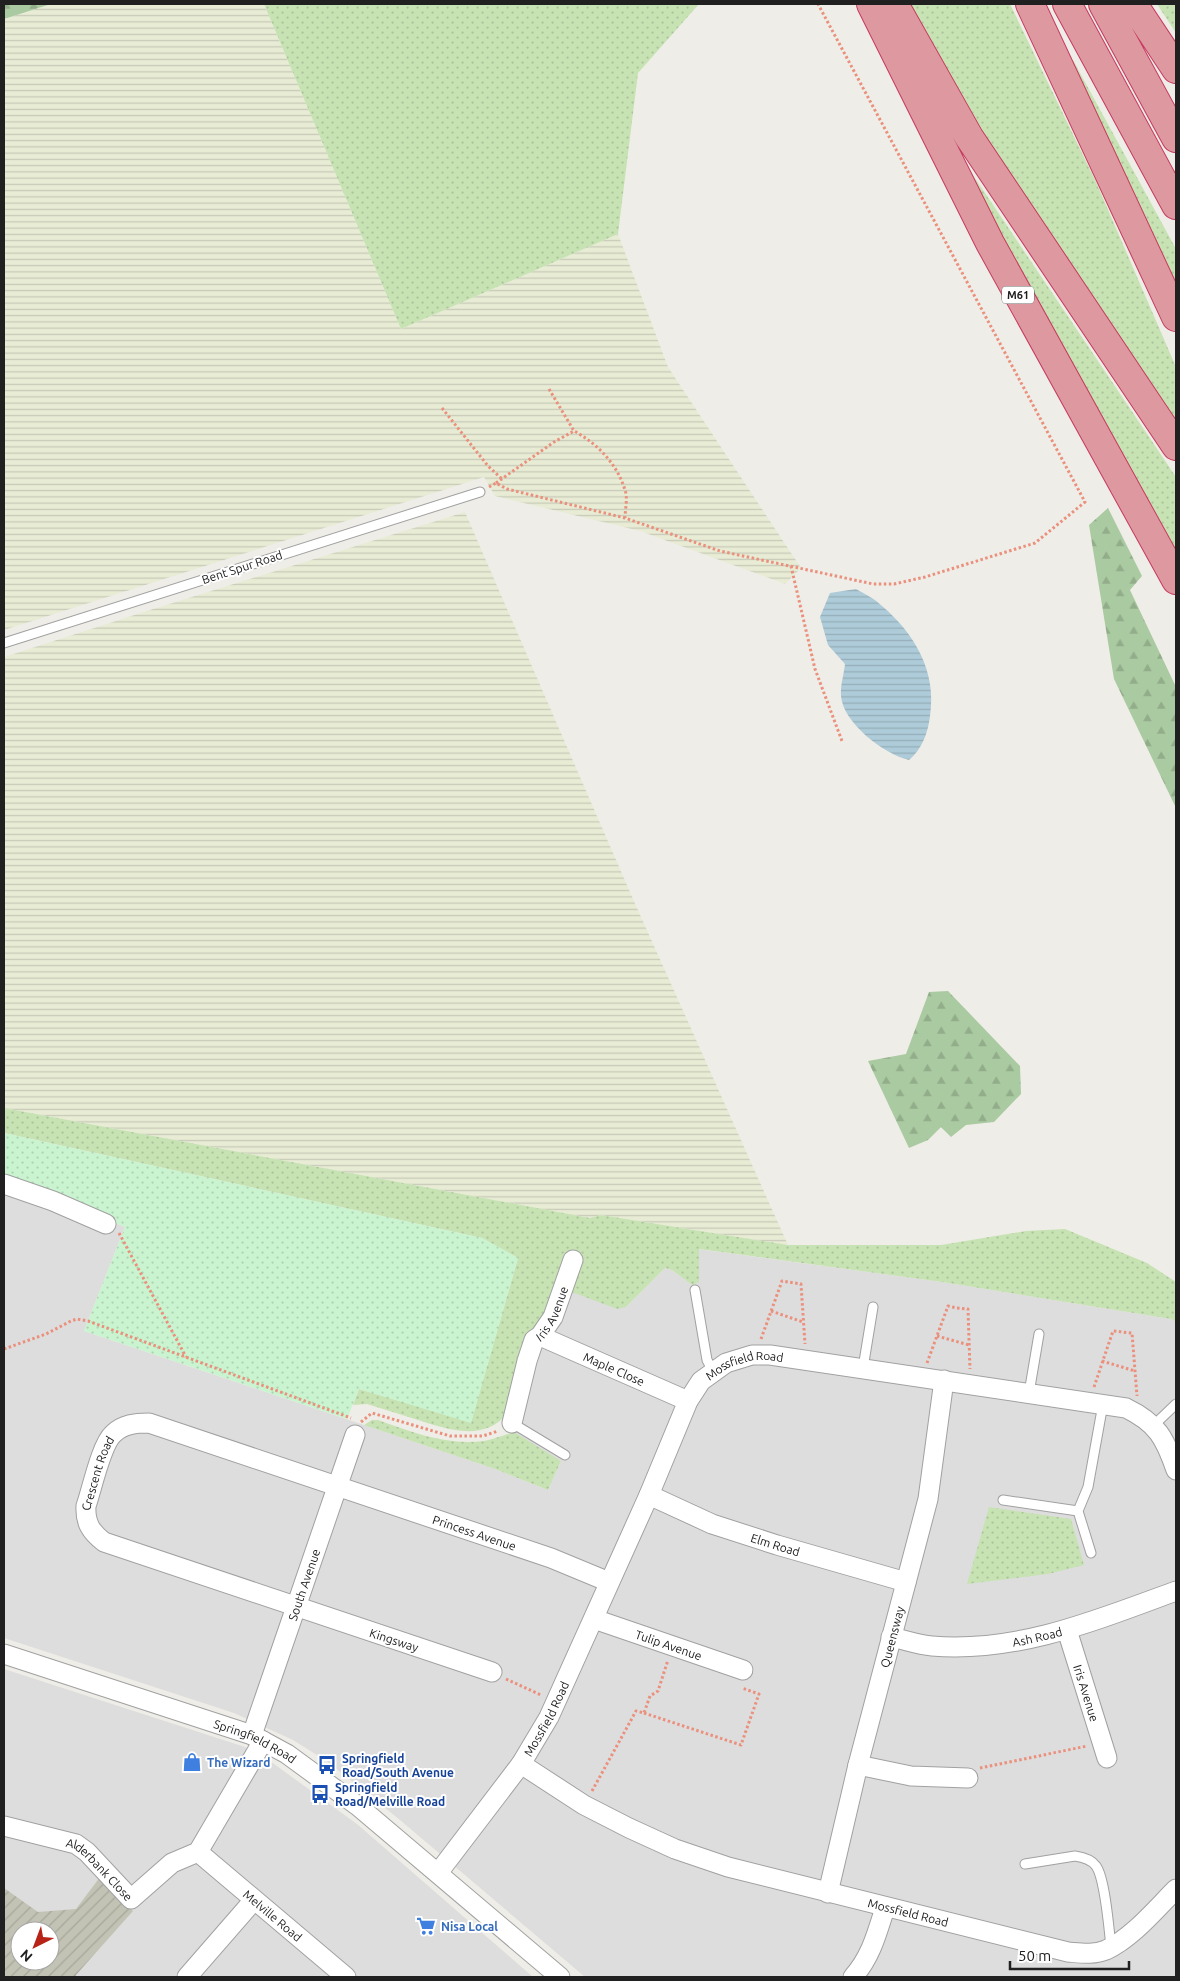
<svg xmlns="http://www.w3.org/2000/svg" width="1180" height="1981" font-family="Ubuntu,sans-serif">
	<style>
		.residential { fill: #dedddd; fill-rule: evenodd }
		.construction { fill: url(#construction-furrows); fill-rule: evenodd }
		.farmland { fill: url(#farmland-rules) }
		.grass { fill: url(#grass-dots) }
		.forest { fill: url(#forest-firs) }
		.park { fill: url(#park-dots) }
		.water { fill: url(#water-rules) }
		.lines { fill: none; stroke-linecap: round; stroke-linejoin: round }
		.lane-casing { stroke: #a1a1a1; stroke-width: 11 }
		.street-casing { stroke: #a1a1a1; stroke-width: 21 }
		.highway-casing { stroke: #c73a60; stroke-width: 30 }
		.path { stroke: #ea907d; stroke-width: 3; stroke-dasharray: 2.5 2.5; stroke-linecap: butt }
		.lane { stroke: #fff; stroke-width: 9 }
		.street { stroke: #fff; stroke-width: 19 }
		.highway { stroke: #dd98a0; stroke-width: 28 }
		.labels { text-anchor: middle; dominant-baseline: central; stroke-width: 4; stroke-linejoin: round; paint-order: stroke }
		.shield { fill: #fff; stroke: #636363; stroke-width: 1 }
		.shield-label { font-size: 11px; font-weight: bold; fill: #202020 }
		.street-label { font-size: 12px; fill: #202020; stroke: #fff }
		.transit-label { font-size: 12px; font-weight: bold; fill: #164399; stroke: #fff; text-anchor: start }
		.shop-label { font-size: 12px; font-weight: bold; fill: #366cbe; stroke: #fff; text-anchor: start }
	</style>
	<defs>
		<pattern id="construction-furrows" width="10" height="10" patternUnits="userSpaceOnUse" patternTransform="scale(1.25)"><rect width="10" height="10" fill="#c2c3b4"/><path d="M-1 1l2-2M0 10L10 0M9 11l2-2" fill="none" stroke="#a6a79a"/></pattern>
		<pattern id="farmland-rules" width="6" height="5" patternUnits="userSpaceOnUse" patternTransform="scale(1.25)"><rect width="6" height="5" fill="#e8ecd5"/><path d="M0 2.5h6" fill="none" stroke="#c7cab7"/></pattern>
		<pattern id="grass-dots" width="8" height="8" patternUnits="userSpaceOnUse" patternTransform="scale(1.25)"><rect width="8" height="8" fill="#c7e3b3"/><path d="M2 2h.1M6 6h.1" fill="none" stroke="#abc29a" stroke-width="1.8" stroke-linecap="round"/></pattern>
		<pattern id="forest-firs" width="22" height="20" patternUnits="userSpaceOnUse" patternTransform="scale(1.25)"><rect width="22" height="20" fill="#aacaa1"/><path d="M5 1l3.5 6h-7zM16 11l3.5 6h-7z" fill="#92ad8a"/></pattern>
		<pattern id="park-dots" width="8" height="8" patternUnits="userSpaceOnUse" patternTransform="scale(1.25)"><rect width="8" height="8" fill="#caf4d0"/><path d="M2 2h.1M6 6h.1" fill="none" stroke="#add1b2" stroke-width="1.8" stroke-linecap="round"/></pattern>
		<pattern id="water-rules" width="6" height="5" patternUnits="userSpaceOnUse" patternTransform="scale(1.25)"><rect width="6" height="5" fill="#adcbd8"/><path d="M0 2.5h6" fill="none" stroke="#95aeb9"/></pattern>
	</defs>
	<rect width="100%" height="100%" fill="#efede7"/>
	<path class="residential" d="M4,1179L125,1227L84,1331L495,1469L548,1490L561,1461L516,1435L503,1419L508,1413L565,1253L580,1259L626,1307L665,1268L672,1270L692,1285L698,1249L942,1282L1171,1319L1176,1322V1977H585L400,1820L328,1762L293,1740L234,1713L4,1638Z
		M4,1669L245,1747L263,1756L357,1824L533,1977H4ZM20,1931H50V1961H20Z"/>
	<path class="construction" d="M100,1877L133,1911L76,1975V1977H4V1888L38,1912L76,1909ZM20,1931H50V1961H20Z"/>
	<path class="farmland" d="M51,4H264L401,329L618,234L668,367L801,568L785,584L640,531L495,496L484,477L4,630V19Z
		M465,512L633,899L788,1245L601,1215L590,1218L4,1108V657L150,610Z"/>
	<path class="grass" d="M264,4H699L638,73L618,234L401,329Z
		M905,4H1010L1096,182L1176,367V425L1011,182Z
		M1157,4H1176V33Z
		M1073,60L1176,249V294L1070,62Z
		M950,141L1176,477V557L1045,321Z
		M4,1108L590,1218L601,1215L788,1245H941L1026,1231L1065,1229L1147,1263L1176,1282V1322L1171,1319L942,1282L699,1249V1282L692,1285L672,1270L665,1268L626,1307L617,1309L569,1291L580,1259L565,1253L547,1316L508,1413C483,1443 446,1429 415,1419C399,1414 383,1409 367,1404L353,1405L359,1389L471,1422L518,1258L482,1238L4,1133Z
		M372,1420H378C412,1432 447,1446 484,1441C494,1439 504,1435 514,1432L561,1461L548,1490L495,1469L364,1425Z
		M989,1507L1071,1519L1084,1565L1048,1574L967,1584Z"/>
	<path class="forest" d="M4,4H51L4,19Z
		M1108,508L1142,576L1130,590L1176,687V808L1114,679L1089,525Z
		M948,991L1020,1066L1021,1094L994,1122L966,1125L951,1137L941,1127L928,1140L909,1148L868,1061L906,1054L929,992Z"/>
	<path class="park" d="M4,1133L482,1238L518,1258L471,1423L359,1389L347,1419L84,1331L125,1227L4,1179Z"/>
	<path class="water" d="M856,589C865,594 875,599 882,606C915,634 937,672 930,716C928,733 922,749 909,760C884,754 843,723 841,696C840,686 844,674 845,664L828,645L820,617L830,593Z"/>
	<g class="lines">
		<g class="lane-casing">
			<path id="lane" d="M4,643L480,492
				M695,1290L707,1360L713,1371
				M863,1368L873,1307
				M1029,1393L1039,1334
				M512,1423L565,1455
				M1153,1426L1176,1404
				M1003,1500L1078,1511L1091,1553
				M1078,1511L1088,1487L1103,1404
				M1025,1864L1075,1856C1082,1857 1091,1859 1096,1866C1105,1878 1109,1929 1111,1947"/>
		</g>
		<g class="street-casing">
			<g id="street">
				<path d="M4,1184L53,1201L106,1224"/>
				<path id="s1" d="M540,1336L688,1401"/>
				<path id="s2" d="M512,1423L527,1361L534,1340L540,1336L553,1317L573,1260"/>
				<path id="s3" d="M649,1495L712,1524L777,1545L906,1582"/>
				<path id="s4" d="M594,1619L743,1670"/>
				<path id="s5" d="M1067,1630L1107,1758"/>
				<path id="s6" d="M891,1637C905,1640 919,1645 932,1646C1018,1653 1097,1620 1176,1591"/>
				<path id="s7" d="M4,1654L252,1735L287,1754L358,1806L560,1977"/>
				<path id="s8" d="M492,1672L104,1542C91,1532 85,1523 86,1506C92,1489 101,1445 113,1434C123,1424 136,1423 149,1423L551,1558L609,1582"/>
				<path id="s9" d="M252,1735L355,1435"/>
				<path id="s10" d="M521,1764L584,1805L629,1828L675,1849L728,1867L1068,1952C1081,1953 1094,1955 1106,1950C1132,1938 1156,1909 1176,1889"/>
				<path d="M858,1765L911,1776L968,1778"/>
				<path id="s11" d="M4,1826L76,1844L87,1852L131,1899L172,1863L198,1852L263,1741"/>
				<path id="s12" d="M198,1852L346,1977"/>
				<path id="s13" d="M438,1873L521,1764L549,1717L649,1495L688,1401L701,1381L726,1363L752,1355H770L1126,1408C1157,1423 1165,1438 1176,1470"/>
				<path id="s14" d="M828,1893L858,1765L928,1499L944,1380"/>
				<path d="M187,1977L254,1900"/>
				<path d="M853,1977C871,1957 877,1933 885,1908"/>
			</g>
		</g>
		<g class="highway-casing">
			<path id="highway" d="M871,4L990,243L1176,580
				M894,4L969,137L1176,446
				M1030,4L1176,317
				M1067,4L1176,205
				M1103,4L1176,138
				M1133,4L1176,69"/>
		</g>
		<path class="path" d="M549,389L574,431
			M442,408L488,466L502,479
			M496,483L554,442L574,431C598,444 617,464 625,490C628,498 625,510 625,518
			M489,487L496,483L507,489L625,518L720,551L873,584H894L925,577L1035,543L1085,502L818,4
			M791,566L815,669L842,741
			M119,1233L186,1357
			M771,1311L803,1322
			M937,1336L969,1345
			M761,1339L782,1281L801,1284L805,1344
			M4,1349L46,1334L71,1321L77,1319L88,1321L351,1418
			M1102,1361L1135,1371
			M927,1363L948,1306L957,1308L968,1309L970,1369
			M1094,1387L1113,1331L1132,1333L1137,1396
			M361,1422L372,1413L450,1436H483L498,1431
			M506,1679L541,1695
			M644,1713L741,1745L759,1694L742,1688
			M980,1768L1087,1746
			M592,1791L636,1711L644,1713L650,1696L658,1691L668,1660"/>
		<use href="#lane" class="lane"/>
		<use href="#street" class="street"/>
		<use href="#highway" class="highway"/>
	</g>
	<defs>
		<g id="shop-bare" transform="scale(1.5)"><path d="M-5-2.5h2.3a2.7 3.5 0 0 1 5.4 0H5L5.5 6h-11ZM-1.5-2.5h3a1.5 2.3 0 0 0-3 0Z" fill="#3f7fe0" stroke="#fff" stroke-width="2.5" paint-order="stroke"/></g>
		<g id="bus-bare" transform="scale(1.5)"><path d="M-5-6H5V4H4V6H2V4H-2V6H-4V4H-5ZM-3.5-4V0h7V-4ZM-3.5 1.2v1.5H-2V1.2ZM2 1.2v1.5H3.5V1.2Z" fill="#1a4fb4" stroke="#fff" stroke-width="2.5" paint-order="stroke"/></g>
		<g id="supermarket-bare" transform="scale(1.5)"><path d="M-6-5.5h2.5l.6 2H6L4.5 2H-2.5L-4.4-4H-6ZM-1.5 3.2a1.3 1.3 0 1 0 .1 0ZM3 3.2a1.3 1.3 0 1 0 .1 0Z" fill="#3f7fe0" stroke="#fff" stroke-width="2.5" paint-order="stroke"/></g>
	</defs>
	<g fill-rule="evenodd">
		<use href="#shop-bare" x="192" y="1762"/>
		<use href="#bus-bare" x="327" y="1765"/>
		<use href="#bus-bare" x="320" y="1794"/>
		<use href="#supermarket-bare" x="426" y="1926"/>
	</g>
	<g class="labels">
		<rect class="shield" x="1002" y="286.5" width="32" height="17" rx="4"/>
		<g class="shield-label">
			<text x="1018" y="295">M61</text>
		</g>
		<g class="street-label">
			<text transform="translate(242 567) rotate(-18)">Bent Spur Road</text>
			<text stroke="none"><textPath href="#s2" startOffset="119">Iris Avenue</textPath></text>
			<text stroke="none"><textPath href="#s1" startOffset="81">Maple Close</textPath></text>
			<text stroke="none"><textPath href="#s13" startOffset="609">Mossfield Road</textPath></text>
			<text stroke="none"><textPath href="#s8" startOffset="486">Crescent Road</textPath></text>
			<text stroke="none"><textPath href="#s8" startOffset="911">Princess Avenue</textPath></text>
			<text stroke="none"><textPath href="#s3" startOffset="136">Elm Road</textPath></text>
			<text stroke="none"><textPath href="#s9" startOffset="159">South Avenue</textPath></text>
			<text stroke="none"><textPath href="#s6" startOffset="148">Ash Road</textPath></text>
			<text stroke="none"><textPath href="#s14" startOffset="264">Queensway</textPath></text>
			<text transform="translate(394 1640) rotate(18)">Kingsway</text>
			<text stroke="none"><textPath href="#s4" startOffset="79">Tulip Avenue</textPath></text>
			<text stroke="none"><textPath href="#s5" startOffset="66">Iris Avenue</textPath></text>
			<text stroke="none"><textPath href="#s13" startOffset="189">Mossfield Road</textPath></text>
			<text stroke="none"><textPath href="#s7" startOffset="266">Springfield Road</textPath></text>
			<text stroke="none"><textPath href="#s11" startOffset="108">Alderbank Close</textPath></text>
			<text stroke="none"><textPath href="#s10" startOffset="418">Mossfield Road</textPath></text>
			<text stroke="none"><textPath href="#s12" startOffset="98">Melville Road</textPath></text>
		</g>
		<g class="transit-label">
			<text x="342" y="1758">Springfield<tspan x="342" dy="14">Road/South Avenue</tspan></text>
			<text x="335" y="1787">Springfield<tspan x="335" dy="14">Road/Melville Road</tspan></text>
		</g>
		<g class="shop-label">
			<text x="207" y="1762">The Wizard</text>
			<text x="441" y="1926">Nisa Local</text>
		</g>
	</g>
	<rect width="1180" height="1981" fill="none" stroke="#202020" stroke-width="10"/>
	<g transform="translate(35 1946) rotate(222)"><circle r="24" fill="#ffffff" stroke="#a6a6a6"/>
	<path d="M0-4L9 19L0 12L-9 19Z" fill="#b82317"/>
	<text y="-8" font-size="14" font-weight="bold" text-anchor="middle" fill="#202020">N</text>
	</g>
	<path d="M1010 1961v8h119v-8" fill="none" stroke="#202020" stroke-width="2.5"/>
	<text x="1018" y="1961" font-size="15" fill="#202020" stroke="#ffffff" stroke-width="4" paint-order="stroke">50 m</text>
</svg>
